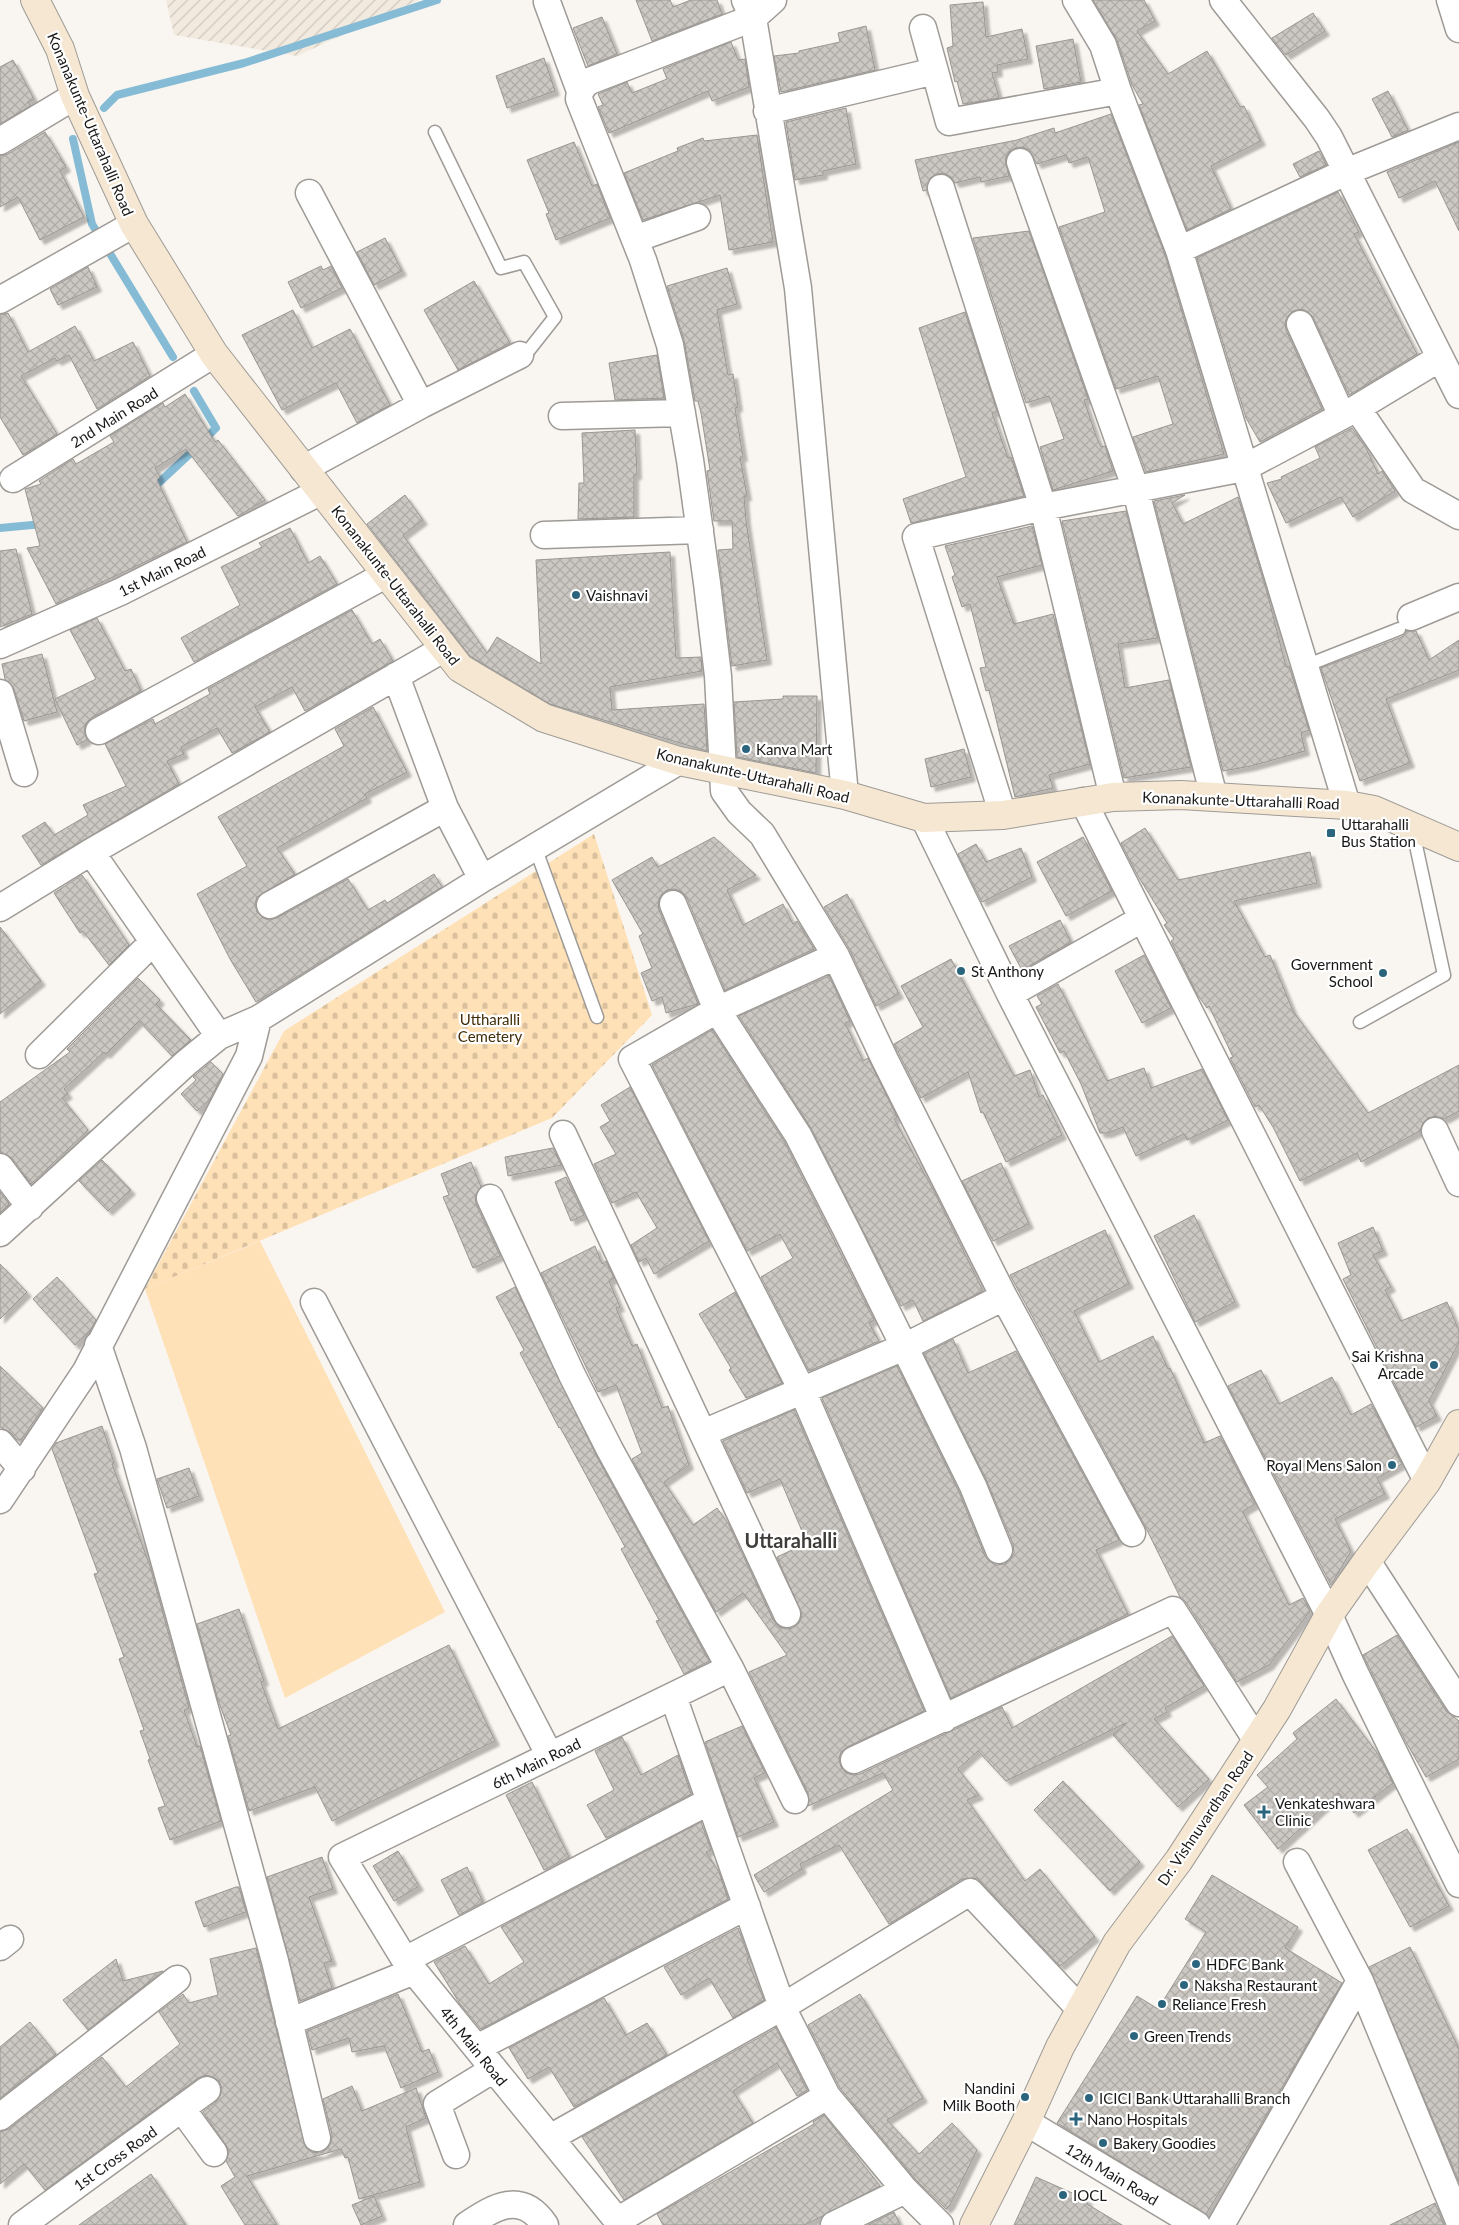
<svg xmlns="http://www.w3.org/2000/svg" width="1459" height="2225" font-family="Lato,sans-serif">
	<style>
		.industrial { fill: url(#industrial-furrows) }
		.grass { fill: #ffe1b8 }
		.cemetery { fill: url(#cemetery-stones) }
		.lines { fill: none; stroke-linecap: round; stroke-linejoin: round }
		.stream { stroke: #86bbd5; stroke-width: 8 }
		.building { fill: url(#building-cross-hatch); stroke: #999692; filter: url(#shadow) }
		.service-casing { stroke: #9e9b97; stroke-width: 15 }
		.minor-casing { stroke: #9e9b97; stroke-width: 29 }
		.secondary-casing { stroke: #9e9b97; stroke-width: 30 }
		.service { stroke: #fff; stroke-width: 12 }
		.minor { stroke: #fff; stroke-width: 26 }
		.secondary { stroke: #f5e7d1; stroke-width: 28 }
		.poi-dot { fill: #2b647d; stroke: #fff; stroke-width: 2 }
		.labels { text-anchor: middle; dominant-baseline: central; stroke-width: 4.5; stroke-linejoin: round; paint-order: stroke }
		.street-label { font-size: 15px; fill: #191817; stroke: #fff }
		.poi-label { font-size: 15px; fill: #191817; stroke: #fff; text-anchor: start }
		.park-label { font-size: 15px; fill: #432e0a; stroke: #fff }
		.district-label { font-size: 20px; font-weight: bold; fill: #3f3c39; stroke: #fff }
	</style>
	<defs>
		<pattern id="industrial-furrows" width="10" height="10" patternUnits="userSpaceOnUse" patternTransform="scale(1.25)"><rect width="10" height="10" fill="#f2eadf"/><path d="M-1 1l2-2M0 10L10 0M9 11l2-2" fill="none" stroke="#cfc8bf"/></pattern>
		<pattern id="cemetery-stones" width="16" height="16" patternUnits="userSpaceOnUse" patternTransform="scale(1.25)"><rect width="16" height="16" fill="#ffe1b8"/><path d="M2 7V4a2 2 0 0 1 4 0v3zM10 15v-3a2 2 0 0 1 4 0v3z" fill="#dac09d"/></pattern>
		<pattern id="building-cross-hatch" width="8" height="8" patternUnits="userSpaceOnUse" patternTransform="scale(1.25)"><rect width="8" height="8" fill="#cbc8c3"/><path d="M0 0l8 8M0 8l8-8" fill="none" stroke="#aeaba7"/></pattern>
		<filter id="shadow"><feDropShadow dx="4.5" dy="4.5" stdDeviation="1" flood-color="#0004"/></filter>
	</defs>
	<rect width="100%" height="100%" fill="#f9f6f1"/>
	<path class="industrial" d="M166,0H419L297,56L174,35Z"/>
	<path class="grass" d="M260,1241L445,1612L285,1698L145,1289Z"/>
	<path class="cemetery" d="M594,834L652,1015L552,1118L145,1289L284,1031Z"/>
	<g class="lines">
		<path class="stream" d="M104,108L117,95L244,63L437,0
			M73,139L92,224L173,357
			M194,391L216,428L204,440
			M151,490L196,448
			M0,528L43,524"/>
	</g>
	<path class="building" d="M636,0H670L673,7L691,0H717L722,14L652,41Z
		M1093,0H1144L1155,21L1137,31L1168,74L1207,51L1240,107L1244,106L1261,141L1211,166L1231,209L1187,230L1139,105L1143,104L1132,85L1117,40Z
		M983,2L986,37L1022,29L1028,59L997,65L998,72L992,73L999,98L963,104L957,81L955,82L947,48L953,46L950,5Z
		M1313,13L1325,31L1286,55L1272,38Z
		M602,17L617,54L588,66L573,28Z
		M866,26L875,70L781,92L774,56L799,53V51L840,42L838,33Z
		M1073,39L1081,82L1044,89L1036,46Z
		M731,42L738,60L745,59L749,87L712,101L708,91L609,133L598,107L603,105L598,94L627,82L632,93L667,79L663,69Z
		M544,58L555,91L507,108L496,76Z
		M13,60L34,99L28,102L30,106L0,124V67Z
		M1388,91L1408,130L1392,137L1372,99Z
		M846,108L856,164L823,171V175L795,180L786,122Z
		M1111,114L1165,255L1224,454L1146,472L1133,437L1173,424L1158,376L1116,389L1059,227L1105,212L1088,157L1069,163L1066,155L1037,164L1029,150L1023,147L1015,148L1009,152L1005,159L1009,176L981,182L980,177L955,183L951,177L944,173L937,174L930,178L927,190L923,191L915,160L1017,140L1054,128L1055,133Z
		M45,132L66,167L60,171L84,217L40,240L18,197L0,207V156L8,154Z
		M757,135L773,242L729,250L720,195L643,220L624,173L678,151L677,148L703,138L704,141Z
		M574,142L592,186L597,184L610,218L556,240L546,214L549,213L527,160Z
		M1459,142V231L1435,181L1399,198L1387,172Z
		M1319,151L1326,165L1300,177L1293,164Z
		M1338,192L1359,232L1354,234L1417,354L1349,395L1313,317L1308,312L1302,309L1293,311L1288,316L1285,322L1286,330L1322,409L1260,442L1246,418L1197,258Z
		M1029,231L1088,399L1084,400L1096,436L1101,447L1105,446L1113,471L1053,490L1040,447L1064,439L1049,396L1026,403L973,238Z
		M385,238L402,271L374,285L357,252Z
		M321,266L323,270L331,266L342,288L301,308L288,282Z
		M88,267L97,287L58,305L50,289Z
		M727,268L737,304L717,310L728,375L733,374L738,407L735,408L743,457H740L747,496L744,497L746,521L767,660L732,666L718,550L733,549L732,521H714L707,471L710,470L701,413L698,401H695L684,340L667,286Z
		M474,281L510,343L458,370L424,310Z
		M293,310L312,348L350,329L390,405L357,423L336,383L282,410L242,335Z
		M965,312L997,411L992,413L1008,458L1011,457L1024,496L911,523L903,499L966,477L919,328Z
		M8,313L28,352L75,326L94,361L133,342L150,376L97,409L69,355L57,361L55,358L21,376L57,434L23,455L0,417V315Z
		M657,355L664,398L615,400L609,363Z
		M185,394L215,442L218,440L265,500L238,516L186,449L155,468L160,477L157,480L187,542L56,604L27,548L40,546L25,489L41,484L39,481L73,459L76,464L114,442L110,436L163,403L165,407Z
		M1352,428L1366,448L1378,474L1382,471L1395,491L1353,517L1341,497L1286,523L1267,483L1282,479L1281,477L1320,458L1315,447Z
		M635,430L637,475H634V517L578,519L579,483H584L582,433Z
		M405,495L423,520L403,535L487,653L497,637L541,664L536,560L670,552L676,658L701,657L702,671L610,687L612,710L704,704L707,751L550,704L470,656L367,524Z
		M1185,495L1172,503L1183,524L1238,497L1267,592L1286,667L1289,666L1309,730L1301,733L1305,751L1251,766L1223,771L1154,501Z
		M1126,511L1158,638L1118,644L1125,688L1169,680L1191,767L1124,778L1062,521Z
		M1032,526L1042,565L997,577L1014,624L1053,614L1090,764L1049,775L1053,788L1015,797L989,690L986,691L980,668L986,667L970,604L962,607L952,577L955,575L945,546Z
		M290,528L308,563L320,556L337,584L194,662L181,638L240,605L221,567L262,547L259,543Z
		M16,549L32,614L0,627V551Z
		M352,610L372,644L380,639L393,661L305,711L292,687L255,707L270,732L232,753L217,728L181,747L184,754L167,761L179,784L41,865L22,836L45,822L54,835L88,815L83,805L126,786L105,744L153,719L155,724L210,694L208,689Z
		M97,618L125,671L131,669L141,691L91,718L86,723L84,730L87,740L77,745L55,699L96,679L70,630Z
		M1407,631H1416L1429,660L1459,640V670L1386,699L1410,763L1360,781L1321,668L1402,637Z
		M42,654L57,712L24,721L14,689L5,679L2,664Z
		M783,696H817L816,773L737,757L734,702L783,699Z
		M373,707L407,772L365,794L367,798L277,848L295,874L257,897L255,904L257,912L263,918L269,920L277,918L348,879L368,910L385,900L387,903L434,874L442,887L256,1002L230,959L197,894L247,866L218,817L344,746L335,729Z
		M964,749L971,777L931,787L925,759Z
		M1145,828L1178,880L1310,852L1317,883L1234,901L1265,957L1270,955L1293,1011L1368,1113L1459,1065V1111L1444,1119L1436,1116L1428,1118L1423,1123L1420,1131L1361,1162L1357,1153L1300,1181L1273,1127L1259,1105L1255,1107L1230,1058L1233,1057L1209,1006L1207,1008L1197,994L1171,941L1174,939L1164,925L1167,923L1138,876L1121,843Z
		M714,837L756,875L727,890L743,925L783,904L793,924L797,921L814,949L725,990L687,898L682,892L675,889L667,890L661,895L658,902L659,910L698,1004L666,1013L662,997L652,1001L641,973L652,968L639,936L643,934L612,880L652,857L658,867Z
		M1083,837L1112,891L1066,916L1037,862Z
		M976,844L986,862L1021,848L1032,877L982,902L958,854Z
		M82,875L129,945L109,965L83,931L80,933L54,893Z
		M847,894L899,994L876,1006L850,950L824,907Z
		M1060,920L1071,942L1022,970L1009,946Z
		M0,927L41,981L0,1014Z
		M1144,955L1171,1008L1142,1023L1115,971Z
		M951,959L1014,1076L1030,1070L1039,1097L1043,1095L1062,1135L1006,1162L983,1112L981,1113L968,1072L921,1098L894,1044L923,1027L901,986Z
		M829,976L850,1021L845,1023L863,1061L868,1058L897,1117L894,1119L935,1193L983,1291L923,1321L913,1300L901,1306L811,1128L739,1016Z
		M138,978L160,1000L156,1004L191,1040L172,1056L139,1021L106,1054L104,1052L64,1089L68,1094L62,1098L88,1130L31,1184L12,1158L0,1152V1102L70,1052L67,1049Z
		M1058,984L1107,1081L1144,1068L1151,1088L1202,1069L1228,1120L1187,1140L1184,1134L1136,1156L1123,1127L1108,1133H1100L1081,1084L1064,1051L1060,1053L1036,1007L1042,1004L1037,996Z
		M712,1030L785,1143L874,1320L869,1323L879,1341L809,1371L761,1277L793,1258L780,1234L747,1251L652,1065Z
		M211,1062L223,1074L210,1099L197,1111L181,1094L196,1080L193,1077Z
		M630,1087L709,1241L654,1274L646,1258L639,1262L631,1245L657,1228L636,1192L612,1203L594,1164L616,1154L600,1127L610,1121L601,1105Z
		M553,1148L561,1165L508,1176L505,1157Z
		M102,1160L131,1190L108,1211L79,1181Z
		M471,1162L481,1187L475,1196L476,1204L500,1256L473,1268L443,1197L449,1195L441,1174Z
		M1001,1163L1029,1224L993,1241L962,1181Z
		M566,1177L584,1215L571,1221L555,1182Z
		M0,1192L9,1204L0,1213Z
		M1194,1215L1235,1302L1195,1322L1154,1236Z
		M1373,1227L1383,1251L1373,1255L1391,1287L1385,1290L1401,1321L1447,1302L1459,1331V1342L1429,1401L1437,1416L1416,1427L1343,1279L1351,1275L1338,1243Z
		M1105,1230L1129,1284L1074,1311L1099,1362L1153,1336L1168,1369L1170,1368L1204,1443L1220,1436L1255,1504L1243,1511L1244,1514L1289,1605L1303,1598L1310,1611L1269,1665L1237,1682L1186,1602L1180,1597L1145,1526L1010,1275Z
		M595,1246L602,1264L606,1261L614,1278L609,1281L620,1307L616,1308L632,1346L637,1344L662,1408L668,1406L689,1465L664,1482L693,1525L717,1508L729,1525L773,1620L779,1627L786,1629L793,1628L799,1623L802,1615L777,1557L807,1543L780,1479L747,1493L723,1441L794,1410L924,1711L847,1747L841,1752L839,1759L841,1767L846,1773L853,1775L860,1774L1002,1707L1012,1728L1172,1636L1204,1686L1165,1708L1167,1712L1154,1719L1209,1779L1178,1807L1113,1735L1126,1723L1006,1781L978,1751L958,1769L979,1795L967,1800L1025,1881L1040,1869L1095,1937L1060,1966L977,1878L962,1879L889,1924L839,1845L800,1864L802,1869L764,1892L754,1875L893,1790L883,1773L808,1806V1793L749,1672L787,1655L743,1593L716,1612L632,1459L642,1453L616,1385L598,1392L541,1273Z
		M0,1264L27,1292L0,1319Z
		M57,1277L96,1320L90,1331L75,1345L33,1299Z
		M515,1287L597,1457L709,1661L684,1674L656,1621L659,1620L621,1549L625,1547L560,1427L559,1428L520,1353L524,1350L496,1297Z
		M735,1292L782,1383L746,1398L729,1370L731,1368L699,1314Z
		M953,1339L968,1373L1016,1351L1119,1540L1096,1550L1128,1614L951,1698L822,1398L897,1366L959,1492L985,1556L989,1561L996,1565L1005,1564L1011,1559L1014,1553L1013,1544L986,1479L924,1354Z
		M0,1366L43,1408L21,1440H17L11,1433L0,1427Z
		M1261,1370L1279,1404L1332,1377L1351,1415L1371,1404L1402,1464L1377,1478L1385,1494L1335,1519L1351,1551L1331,1585L1228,1386Z
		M102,1426L114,1463L112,1464L150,1566L189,1708L184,1710L197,1747L200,1746L221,1821L170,1840L158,1808L165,1806L148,1760L150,1759L140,1731L144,1730L119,1659L124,1657L94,1574L98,1573L52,1449L56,1443Z
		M189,1468L199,1496L167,1508L157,1479Z
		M239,1609L264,1681L261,1682L278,1729L449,1645L495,1741L332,1821L315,1787L249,1811L228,1736L231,1735L218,1700L197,1624Z
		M1397,1635L1446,1711L1459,1721V1759L1426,1777L1406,1742L1363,1655Z
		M1336,1699L1378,1754L1393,1783L1354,1813L1339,1793L1278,1849L1244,1805L1268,1787L1257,1775L1297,1739L1293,1733Z
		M742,1726L765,1773L754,1778L774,1822L738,1837L705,1742Z
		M622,1737L641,1775L678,1755L691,1794L606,1838L587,1805L614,1790L595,1751Z
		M1063,1781L1140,1862L1110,1891L1034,1810Z
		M532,1782L569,1857L544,1870L506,1795Z
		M701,1822L711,1850L706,1852L719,1872L728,1899L481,2029L460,2004L434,1962L465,1946L489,1984L524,1962L501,1927Z
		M1407,1829L1449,1906L1410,1927L1368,1850Z
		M398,1851L419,1886L394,1901L373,1866Z
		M322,1857L333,1889L309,1897L332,1961L324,1963L332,1988L300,2001L267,1877Z
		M467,1867L483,1902L459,1915L441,1880Z
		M1212,1875L1298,1927L1285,1948L1342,1983L1257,2131L1206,2214L1057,2123L1137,1996L1158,2009L1206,1932L1185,1919Z
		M236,1887H239L246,1912L204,1927L195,1902Z
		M738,1928L749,1958L747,1959L764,2000L733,2018L709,1978L681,1995L664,1967Z
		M1410,1947L1459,2049V2182L1369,1967Z
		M256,1948L306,2148L312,2152L320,2153L327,2149L331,2143L332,2135L323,2099L352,2086L362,2111L416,2088L426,2118L406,2127L420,2182L359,2199L348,2157L345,2158L341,2149L247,2176L277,2225H245L221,2186L235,2177L226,2161L229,2152L226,2145L203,2112L216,2102L220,2096L222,2089L219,2081L213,2077L206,2075L198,2078L45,2190L24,2164L0,2184V2132L9,2129L102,2057L126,2087L180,2044L159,2012L183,1994L189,2003L218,1995L210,1959Z
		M116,1959L123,1981L163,1971L88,2030L63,2000Z
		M398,1994L422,2052L429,2049L438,2072L401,2088L384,2046L352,2052L349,2038L312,2050L307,2031Z
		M860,1994L923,2098L887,2120L919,2154L952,2123L977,2150L950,2205L946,2209L916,2180L840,2088L808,2025Z
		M604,1998L626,2035L647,2023L667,2055L574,2107L549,2067L528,2079L509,2048Z
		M30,2022L56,2054L0,2098V2047Z
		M776,2028L807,2090L797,2096L777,2063L733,2091L753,2123L624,2200L582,2137Z
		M824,2115L880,2186L805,2225H663L657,2214L814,2124L813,2122Z
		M151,2174L186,2225H79Z
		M1036,2177L1088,2200L1087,2204L1122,2225H1014Z
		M374,2196L382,2216L361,2225L352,2205Z
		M1435,2203L1444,2225H1390Z
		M894,2212L900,2225H868Z"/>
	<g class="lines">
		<g class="service-casing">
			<path id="service" d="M435,132L501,268L524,262L555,317L529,350L520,355
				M1305,666L1399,629
				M535,847L597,1017
				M1360,1022L1444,975L1412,827"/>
		</g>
		<g class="minor-casing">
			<path id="minor" d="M745,0L753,18L773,0
				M1076,0L1103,45L1118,91L1179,250L1347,805
				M1223,0L1317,119L1329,137L1459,395
				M1450,0L1459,29
				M547,2L580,91
				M923,28L949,122L1118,91
				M767,111L935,71
				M0,141L75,96
				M1020,162L1135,487L1214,797
				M941,188L1043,507L1113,797
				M635,239L697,217
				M1179,250L1346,172L1459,126
				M0,300L134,224
				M1300,324L1342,416
				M421,405L520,355
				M1357,408L1413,490L1459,516
				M562,416L682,413
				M303,469L421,405L309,193
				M13,479L214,354
				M544,535L700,530
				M1411,617L1459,597
				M0,645L120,592L322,491
				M396,676L445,808L482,879
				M0,693L24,773
				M99,731L387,574
				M845,795L798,288L753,18L587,82L580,91L579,99L643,260L670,345L690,460L707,583L718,676L724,791L739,812L762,834L836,956L885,1060L1004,1297L1132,1533
				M1083,801L1427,1481
				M1003,815L916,537L1043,507L1244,468L1357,408L1440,358
				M924,818L1010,994L1329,1615L1355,1673L1459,1884
				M91,852L219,1036
				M673,904L717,1010L798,1135L847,1231L973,1486L999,1550
				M270,905L445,808
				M0,908L91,852L445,648
				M836,956L717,1010L632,1059L802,1390L944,1719
				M1010,994L1142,919
				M39,1055L153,942
				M1435,1131L1459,1183
				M563,1134L787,1614
				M0,1167L30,1207
				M490,1198L572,1375L610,1450L730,1668L795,1800
				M0,1233L186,1063L219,1036L258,1019L482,879L679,761
				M314,1302L550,1756
				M98,1345L133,1448L275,1961L317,2138
				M703,1433L904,1347L1004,1297
				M0,1443L22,1469
				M0,1500L86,1371L249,1056L258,1019
				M1367,1561L1459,1703
				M673,1696L782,2007L827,2096L905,2190L940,2225
				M854,1760L1173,1610L1257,1741
				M1297,1862L1360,1981L1459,2221
				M0,1947L10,1939
				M405,1960L710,1801
				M289,2022L414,1971
				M477,2048L747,1906
				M182,2109L214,2153
				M0,2117L177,1979
				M1026,2122L1197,2225
				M550,2138L782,2007L970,1892L1080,2009
				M456,2155L437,2104L494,2069
				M617,2221L827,2096
				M22,2225L207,2090
				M467,2225C494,2207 521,2190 545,2225
				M621,2225L405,1960L342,1857L730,1668
				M834,2225L905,2190
				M1221,2225L1360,1981"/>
		</g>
		<g class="secondary-casing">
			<path id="secondary" d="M35,0L60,49L75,96L134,224L214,354L460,668L544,718L679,761L845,795L924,818L1003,815L1113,797L1181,795L1347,805L1374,810L1459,847
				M974,2225L1026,2122L1060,2047L1117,1943L1179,1860L1277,1709L1329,1615L1367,1561L1427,1481L1459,1424"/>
		</g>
		<use href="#service" class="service"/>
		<use href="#minor" class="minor"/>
		<use href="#secondary" class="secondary"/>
	</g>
	<g class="poi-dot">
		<circle cx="576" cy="595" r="5"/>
		<circle cx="746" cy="749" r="5"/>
		<rect x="1326" y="828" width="10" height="10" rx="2.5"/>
		<circle cx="961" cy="971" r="5"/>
		<circle cx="1383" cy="973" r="5"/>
		<circle cx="1434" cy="1365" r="5"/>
		<circle cx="1392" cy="1465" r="5"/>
		<path d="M1261.5 1804.5h5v5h5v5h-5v5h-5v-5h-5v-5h5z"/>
		<circle cx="1196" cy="1964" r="5"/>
		<circle cx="1184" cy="1985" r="5"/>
		<circle cx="1162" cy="2004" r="5"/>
		<circle cx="1134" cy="2036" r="5"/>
		<circle cx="1025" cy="2097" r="5"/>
		<circle cx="1089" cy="2098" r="5"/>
		<path d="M1073.5 2111.5h5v5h5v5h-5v5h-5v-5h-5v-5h5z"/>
		<circle cx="1103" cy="2143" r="5"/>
		<circle cx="1063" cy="2195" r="5"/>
	</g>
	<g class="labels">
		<g class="street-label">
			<text transform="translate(91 124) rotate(67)">Konanakunte-Uttarahalli Road</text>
			<text transform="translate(114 417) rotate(-32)">2nd Main Road</text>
			<text transform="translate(162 571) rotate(-26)">1st Main Road</text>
			<text transform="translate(396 585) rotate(52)">Konanakunte-Uttarahalli Road</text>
			<text transform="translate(753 775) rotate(13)">Konanakunte-Uttarahalli Road</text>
			<text transform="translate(1241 800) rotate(2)">Konanakunte-Uttarahalli Road</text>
			<text transform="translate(536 1763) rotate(-26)">6th Main Road</text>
			<text transform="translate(1205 1818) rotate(-56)">Dr. Vishnuvardhan Road</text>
			<text transform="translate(474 2046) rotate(51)">4th Main Road</text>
			<text transform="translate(115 2158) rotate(-36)">1st Cross Road</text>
			<text transform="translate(1112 2174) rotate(31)">12th Main Road</text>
		</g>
		<g class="poi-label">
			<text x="586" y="595">Vaishnavi</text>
			<text x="756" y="749">Kanva Mart</text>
			<text x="1341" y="824">Uttarahalli<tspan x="1341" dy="17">Bus Station</tspan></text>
			<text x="1373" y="964" text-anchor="end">Government<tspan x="1373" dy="17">School</tspan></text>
			<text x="971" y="971">St Anthony</text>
			<text x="1424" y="1356" text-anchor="end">Sai Krishna<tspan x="1424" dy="17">Arcade</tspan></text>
			<text x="1382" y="1465" text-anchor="end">Royal Mens Salon</text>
			<text x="1275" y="1803">Venkateshwara<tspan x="1275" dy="17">Clinic</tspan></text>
			<text x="1206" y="1964">HDFC Bank</text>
			<text x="1194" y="1985">Naksha Restaurant</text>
			<text x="1172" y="2004">Reliance Fresh</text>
			<text x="1144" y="2036">Green Trends</text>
			<text x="1015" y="2088" text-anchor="end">Nandini<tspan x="1015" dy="17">Milk Booth</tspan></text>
			<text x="1099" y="2098">ICICI Bank Uttarahalli Branch</text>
			<text x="1087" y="2119">Nano Hospitals</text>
			<text x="1113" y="2143">Bakery Goodies</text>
			<text x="1073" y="2195">IOCL</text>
		</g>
		<g class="park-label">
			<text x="490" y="1019">Uttharalli<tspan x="490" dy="17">Cemetery</tspan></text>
		</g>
		<g class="district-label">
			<text x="791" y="1540">Uttarahalli</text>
		</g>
	</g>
</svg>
